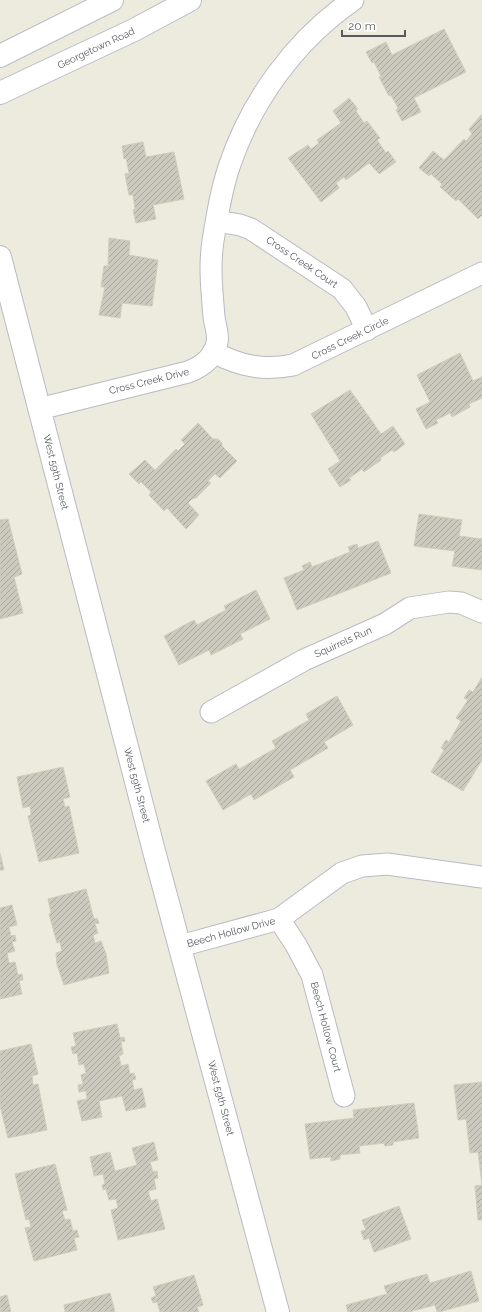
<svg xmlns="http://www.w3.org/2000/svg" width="482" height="1312" font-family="Raleway,sans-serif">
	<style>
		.building { fill: url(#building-hatch); stroke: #d1cdbc }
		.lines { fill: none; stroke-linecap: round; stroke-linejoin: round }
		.minor-casing { stroke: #b9bbc2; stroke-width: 23 }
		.tertiary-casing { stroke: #b9bbc2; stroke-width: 24 }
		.secondary-casing { stroke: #b9bcc4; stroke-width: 24 }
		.minor { stroke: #fff; stroke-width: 21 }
		.tertiary { stroke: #fff; stroke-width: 22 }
		.secondary { stroke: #fff; stroke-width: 22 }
		.labels { text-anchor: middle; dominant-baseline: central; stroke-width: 3; stroke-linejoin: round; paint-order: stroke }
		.street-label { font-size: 10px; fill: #575a61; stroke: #fff }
	</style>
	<defs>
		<pattern id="building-hatch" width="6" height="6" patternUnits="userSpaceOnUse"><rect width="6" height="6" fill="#ccc9bf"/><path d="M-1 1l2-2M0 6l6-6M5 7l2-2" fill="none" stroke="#a8a69f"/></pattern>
	</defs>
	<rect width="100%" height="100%" fill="#ecebde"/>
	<path class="building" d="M444,29L466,72L414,98L421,112L402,121L396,110L398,108L391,95L389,96L379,77L381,76L374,62L372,63L366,52L386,42L392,55Z
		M349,98L358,109L356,111L364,123L367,121L380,138L377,140L386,153L388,151L396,162L379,174L369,163L346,180L344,177L336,183L339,188L321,202L288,158L308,145L311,149L319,143L317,140L341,123L333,111Z
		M482,114V215L478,219L458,199L456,201L440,187L442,184L431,174L429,176L419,168L433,151L444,160L464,139L466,141L472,134L469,129Z
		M143,142L146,157L174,152L184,199L153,205L156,219L136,223L133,210L135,209L133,195H129L125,174L129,173L126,158L124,159L122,146Z
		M109,238L130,241L129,255L158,260L152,306L122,303L120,318L99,315L105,287H101L104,266H108Z
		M460,353L473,381L482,377V398L469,404L470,407L452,417L450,413L436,420L438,423L426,429L416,409L430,402L417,375Z
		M350,390L381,434L393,426L405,444L394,452L392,450L380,458L381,460L364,472L362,469L349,478L351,480L340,487L328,469L340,461L311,414Z
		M198,423L213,439H218L222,443V446L237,461L220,478L215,474L208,481L211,483L196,498L192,499L188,503L199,515L186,529L167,508L164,511L149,495L151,492L141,482L139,484L129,474L145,460L155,470L176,449L178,451L185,444L181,440Z
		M419,514L462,520L459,536L482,539V570L452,566L455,551L414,546Z
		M8,519L22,574L14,577L23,613L0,619V520Z
		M378,541L391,573L297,610L284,578L304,570L302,566L310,562L312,567L350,552L348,547L357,544L358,548Z
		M256,590L270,619L240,634L243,639L211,655L209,650L179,665L164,636L194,620L197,625L226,610L224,606Z
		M482,677V760L463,791L431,772L444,750L441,748L446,740L449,742L461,721L456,718L468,700L464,698L469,690L473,692Z
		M337,696L353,725L324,742L328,748L290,770L294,777L254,800L251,794L223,810L206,781L236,764L239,769L276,748L272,741L309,720L306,714Z
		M63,767L70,797L63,799L65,807L69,806L79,853L39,862L28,816L31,815L30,806L23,808L17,777Z
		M0,853L4,870H0Z
		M86,889L94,919L97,918L99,923L95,924L98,933L93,935L95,943L101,941L106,954L109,973L64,985L57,965L56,953L62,951L60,942L57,943L49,914L51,913L48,899Z
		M12,905L17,925L9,927L11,936L15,935L16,941L12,942L15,951L7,953L9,963L15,962L18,975L22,974L23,980L19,981L22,994L0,999V908Z
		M117,1024L120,1038L124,1037L125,1041L121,1042L123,1054L119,1056L121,1066L128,1064L130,1074L134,1073L136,1079L132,1080L134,1090L142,1088L146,1107L126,1111L122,1096L99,1101L102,1117L82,1121L77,1101L87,1099L86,1091L79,1092L78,1085L83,1084L81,1075L86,1073L84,1064L79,1065L77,1053L73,1054L71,1047L76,1046L73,1033Z
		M31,1044L38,1074L32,1076L33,1085L38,1084L47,1130L8,1138L0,1106V1051Z
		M482,1082V1220H478L475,1186L482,1185L478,1152L470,1153L466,1119L458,1120L454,1085Z
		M414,1103L419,1138L393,1142V1145L385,1146L384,1143L359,1146L360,1153L340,1155V1159L331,1161V1157L310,1159L305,1124L354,1118L353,1110Z
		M154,1142L158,1160L150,1162L153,1172L157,1171L158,1178L154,1179L156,1189L148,1191L151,1201L157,1199L165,1229L118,1240L111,1210L118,1208L116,1199L109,1200L106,1189L103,1190L102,1185L105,1184L103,1174L94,1176L90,1157L110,1152L115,1171L137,1165L132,1148Z
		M55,1164L67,1210L62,1211L65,1220L70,1219L73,1231L77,1230L79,1237L74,1238L77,1250L34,1261L25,1228L31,1227L29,1219L26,1220L15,1174Z
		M399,1206L411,1239L374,1252L369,1238L364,1240L361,1231L366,1230L362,1220Z
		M471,1271L479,1301L439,1312H437L435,1305L409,1312H348L346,1305L387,1294L384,1286L427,1274L430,1283Z
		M194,1275L203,1305L197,1307L199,1312H160L157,1302L153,1303L151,1298L156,1296L153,1287Z
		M110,1293L115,1312H65L64,1305Z
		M7,1295L11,1312H0V1297Z"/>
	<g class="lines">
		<g class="minor-casing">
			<path id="minor" d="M217,221L240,225L251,229L342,289L356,307L367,330
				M213,352C240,366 263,371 293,365L482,273
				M39,409L188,372C201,367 214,358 217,343C219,334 215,326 214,317C212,292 209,266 213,241C217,216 221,191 229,167C251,101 295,40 353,0
				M211,712L304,660L385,624L410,608L449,602L461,603L482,612
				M279,919L296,945L312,975L344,1096
				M180,946L279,919L342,873L362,866L387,864L482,877"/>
		</g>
		<g class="tertiary-casing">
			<path id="tertiary" d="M0,257L154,851L278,1312"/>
		</g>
		<g class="secondary-casing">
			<path id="secondary" d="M0,56L112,0
				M0,93L134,30L190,0"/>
		</g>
		<use href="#minor" class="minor"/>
		<use href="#tertiary" class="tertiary"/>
		<use href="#secondary" class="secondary"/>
	</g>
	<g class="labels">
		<g class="street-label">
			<text transform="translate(96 48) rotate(-25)">Georgetown Road</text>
			<text transform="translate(302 262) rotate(34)">Cross Creek Court</text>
			<text transform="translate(350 338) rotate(-26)">Cross Creek Circle</text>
			<text transform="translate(149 381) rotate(-14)">Cross Creek Drive</text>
			<text transform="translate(56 472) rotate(76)">West 59th Street</text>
			<text transform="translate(343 642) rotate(-24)">Squirrels Run</text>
			<text transform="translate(137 785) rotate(75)">West 59th Street</text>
			<text transform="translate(231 932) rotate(-15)">Beech Hollow Drive</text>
			<text transform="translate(326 1027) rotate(75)">Beech Hollow Court</text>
			<text transform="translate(221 1098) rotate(75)">West 59th Street</text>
		</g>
	</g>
	<path d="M342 30v6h63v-6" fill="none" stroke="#575a61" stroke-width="2"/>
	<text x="348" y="30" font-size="12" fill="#575a61" stroke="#ffffff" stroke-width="3" paint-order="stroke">20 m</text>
</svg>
